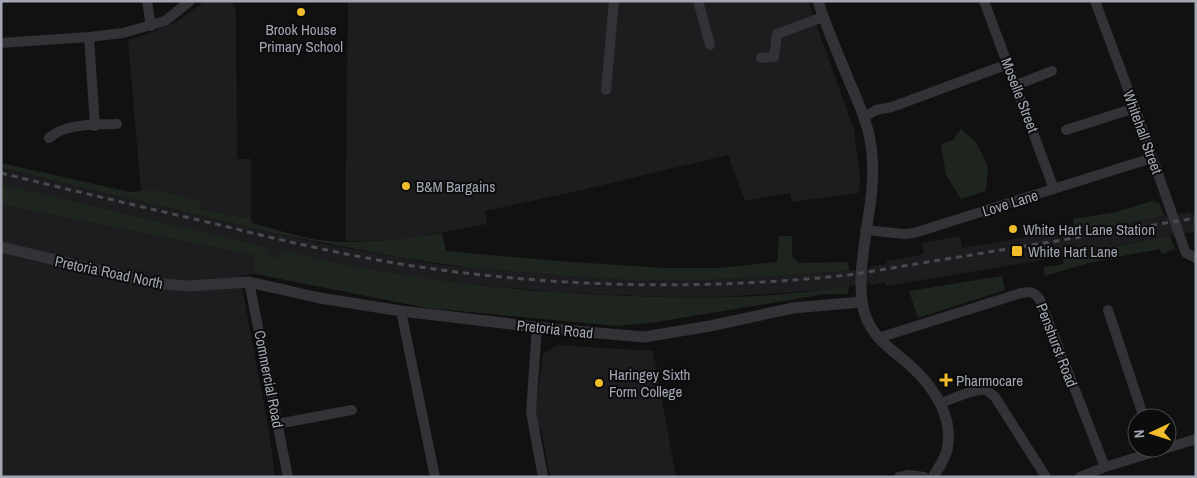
<svg xmlns="http://www.w3.org/2000/svg" width="1197" height="478" font-family="'Archivo Narrow',sans-serif">
	<style>
		.built { fill: #1d1d1f }
		.green { fill: #1d251e }
		.lines { fill: none; stroke-linecap: round; stroke-linejoin: round }
		.minor { stroke: #323237; stroke-width: 10 }
		.tertiary { stroke: #323237; stroke-width: 11 }
		.rail { stroke: #494a50; stroke-width: 3; stroke-dasharray: 6 5; stroke-linecap: butt }
		.poi-dot { fill: #f0bc2b; stroke: #0c0c0d; stroke-width: 2 }
		.labels { text-anchor: middle; dominant-baseline: central; stroke-width: 4; stroke-linejoin: round; paint-order: stroke }
		.poi-label { font-size: 15px; fill: #a2a6b3; stroke: #0c0c0d; text-anchor: start }
		.street-label { font-size: 15px; fill: #a2a6b3; stroke: #0c0c0d }
	</style>
	<rect width="100%" height="100%" fill="#111112"/>
	<path class="built" d="M205,1H230L236,11L237,159H251V219L200,209L201,202L158,190L141,192L128,40L147,34L176,22Z
		M348,1H808L854,130L860,176L859,193L792,202L790,193L745,201L728,155L582,190L485,211L487,224L409,238L370,241H345Z
		M1,168L277,234L324,244L435,264L472,268L604,279L711,280L850,271L871,268V266L887,264V261L924,254L922,243L960,236L962,248L1109,223V225L1191,212V215L1196,214V229H1194V232L1113,246V248L886,286L885,282L871,285L870,283L823,290L720,297H670L566,293L469,284L411,277L327,262L280,251L278,259L268,256L269,248L1,184Z
		M1,205L253,255L255,274L240,276L270,437L275,477H1Z
		M557,345L653,351L676,477H550L541,429H538L535,411L543,354Z"/>
	<path class="green" d="M961,129L976,142L988,167L986,191L961,199L946,175L941,144L953,140Z
		M1,163L130,192L158,190L202,202L200,209L251,219L252,223C274,229 296,236 319,240C359,245 402,239 442,233L446,251L557,261L664,268H720L777,262L779,236H792V257L799,263L847,262L850,271L711,280H645L604,279L472,268L403,258L277,234L1,168Z
		M1,184L270,248L268,256L278,258L280,250C395,278 511,292 629,296C702,299 777,298 849,286L848,294H826L650,323L617,326L427,308L255,274L253,255L1,205Z
		M1155,200L1156,203L1159,202L1164,216L1109,226L1108,223L1074,229L1073,219L1116,212Z
		M1170,236L1175,249L1162,254L1160,249C1121,256 1083,263 1045,276L1043,267L1064,264L1062,256Z
		M1002,276L1005,290L918,318L909,291Z"/>
	<g class="lines">
		<path class="minor" d="M147,1L151,26
			M698,1L710,45
			M984,1L1054,189
			M1095,1L1135,108L1184,248L1186,253L1196,258
			M89,37L95,126
			M1,43L89,37L123,33L165,21L190,1
			M761,58L774,57L777,34L823,17
			M1016,85L1052,71
			M606,90L614,1
			M864,117L876,110L892,107L1008,64
			M1066,130L1135,108
			M49,138C65,123 95,125 117,124
			M865,230L904,234L914,233L1152,158
			M249,282L288,477
			M1108,310L1144,418
			M401,311L435,477
			M537,327L531,412L543,477
			M878,338L1021,293C1030,291 1035,292 1040,300L1105,467
			M941,403C951,400 975,388 985,390C989,391 992,395 995,397L1046,477
			M277,424L352,410
			M899,477L909,475L924,477
			M1080,477L1105,467L1196,439"/>
		<path class="tertiary" d="M818,1C826,27 837,51 847,76C858,102 870,126 872,155C876,196 862,238 861,279C861,292 861,305 866,317C875,341 896,352 914,369C935,389 954,419 947,450C944,460 939,468 933,477
			M1,247L152,283L188,286L249,282L320,298L401,311L553,329L644,337L710,326L793,308L861,302"/>
		<path class="rail" d="M1,173C74,191 147,208 220,225C288,242 357,258 427,268C567,288 709,290 849,275L1196,218"/>
	</g>
	<g class="poi-dot">
		<circle cx="301" cy="12" r="5"/>
		<circle cx="406" cy="186" r="5"/>
		<circle cx="1013" cy="229" r="5"/>
		<rect x="1011" y="245" width="12" height="12" rx="2.5"/>
		<path d="M943.5 372.5h5v5h5v5h-5v5h-5v-5h-5v-5h5z"/>
		<circle cx="599" cy="383" r="5"/>
	</g>
	<g class="labels">
		<g class="poi-label">
			<text x="301" y="29" text-anchor="middle">Brook House<tspan x="301" dy="17">Primary School</tspan></text>
			<text x="416" y="186">B&amp;M Bargains</text>
			<text x="1023" y="229">White Hart Lane Station</text>
			<text x="1028" y="251">White Hart Lane</text>
			<text x="609" y="374">Haringey Sixth<tspan x="609" dy="17">Form College</tspan></text>
			<text x="956" y="380">Pharmocare</text>
		</g>
		<g class="street-label">
			<text transform="translate(1020 95) rotate(69)">Moselle Street</text>
			<text transform="translate(1143 132) rotate(70)">Whitehall Street</text>
			<text transform="translate(1010 203) rotate(-17)">Love Lane</text>
			<text transform="translate(109 272) rotate(12)">Pretoria Road North</text>
			<text transform="translate(555 329) rotate(6)">Pretoria Road</text>
			<text transform="translate(1057 345) rotate(69)">Penshurst Road</text>
			<text transform="translate(269 379) rotate(79)">Commercial Road</text>
		</g>
	</g>
	<rect width="1197" height="478" fill="none" stroke="#a2a6b3" stroke-width="5"/>
	<g transform="translate(1152 433) rotate(266)"><circle r="24" fill="#0c0c0d" stroke="#484a4f"/>
	<path d="M0-4L9 19L0 12L-9 19Z" fill="#f0bc2b"/>
	<text y="-8" font-size="14" font-weight="bold" text-anchor="middle" fill="#a2a6b3">N</text>
	</g>
</svg>
